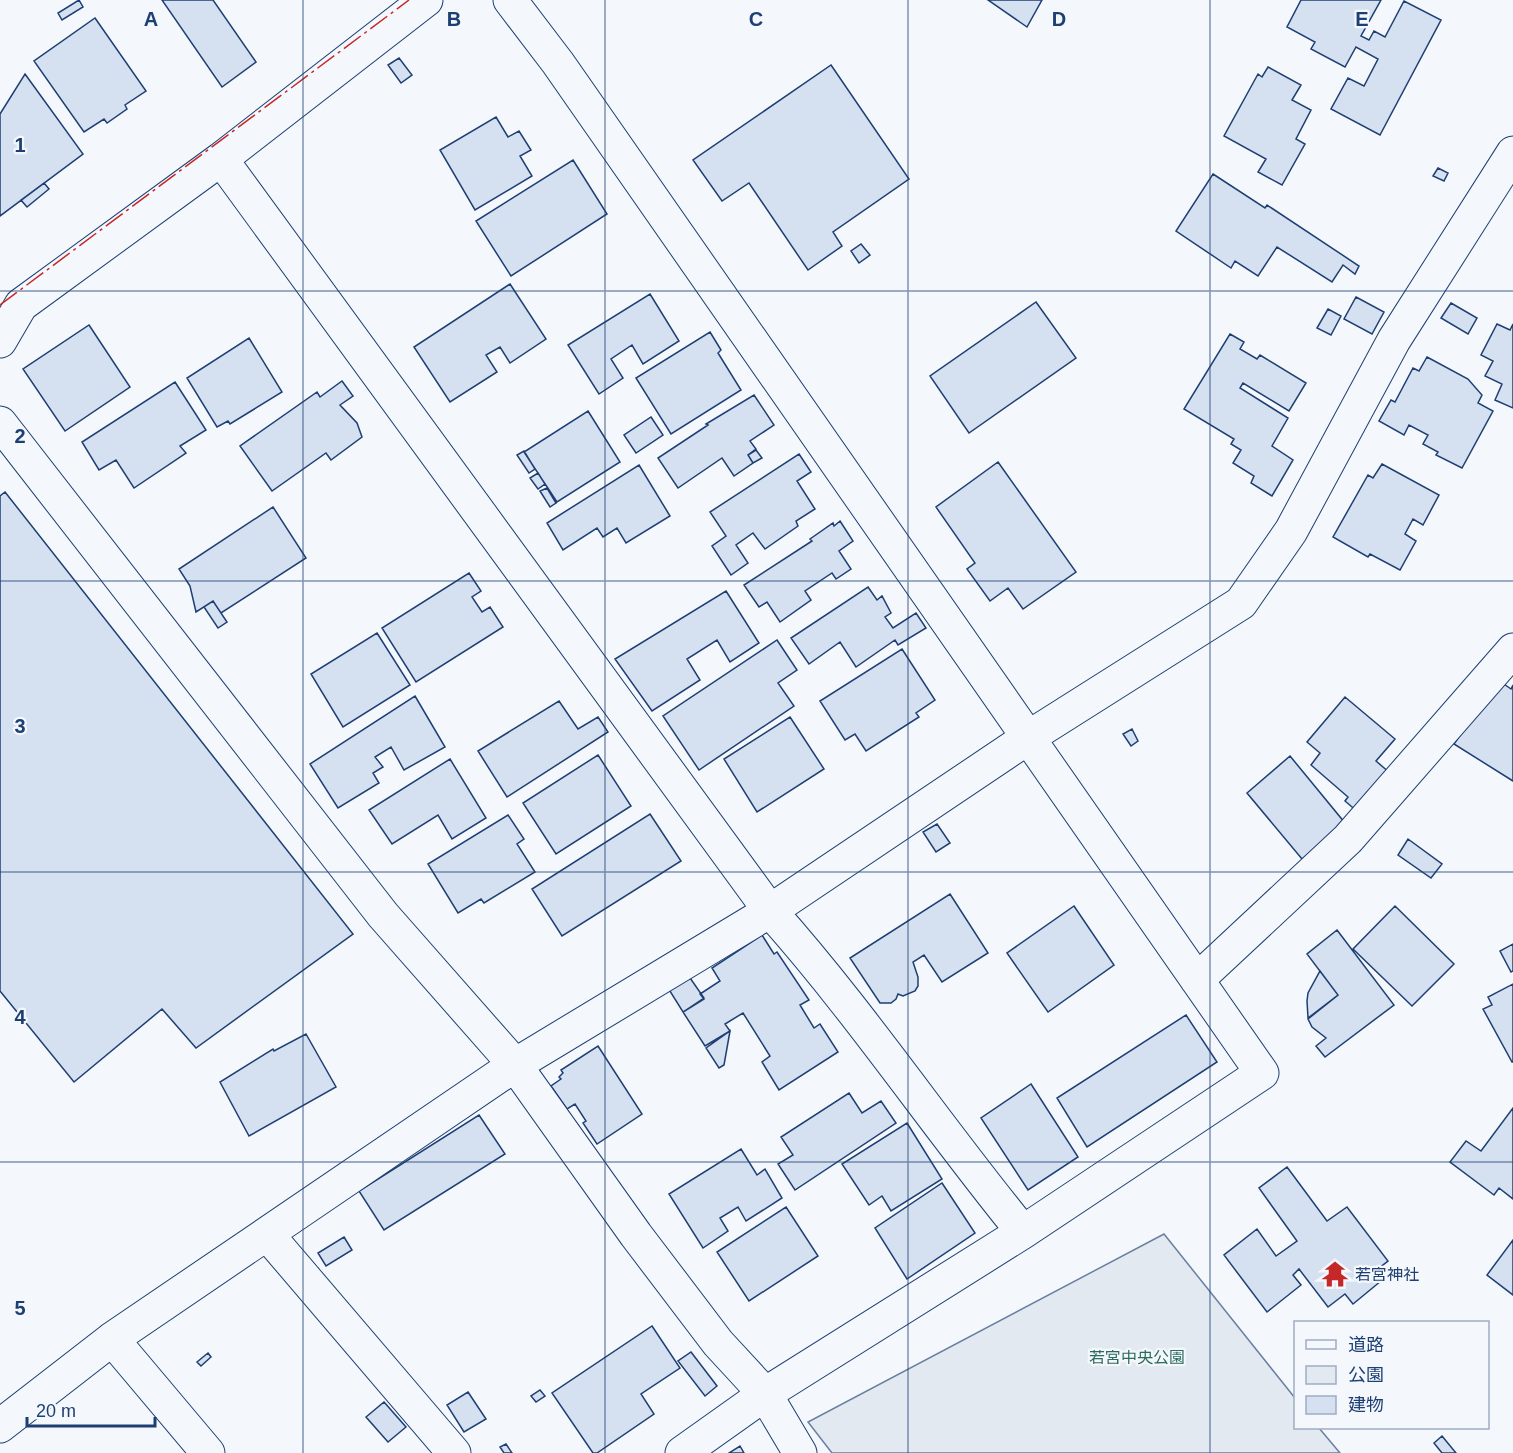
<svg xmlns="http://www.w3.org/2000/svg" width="1513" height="1453" font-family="Helvetica,'Noto Sans JP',sans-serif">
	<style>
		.green { fill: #e3e9f0; stroke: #687fa3; stroke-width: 1.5 }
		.building { fill: #d5e0f0; stroke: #1d3f73; stroke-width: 1.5 }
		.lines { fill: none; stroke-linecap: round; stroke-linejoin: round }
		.minor-casing { stroke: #1d3f73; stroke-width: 35 }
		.minor { stroke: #f4f7fb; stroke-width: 33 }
		.power { stroke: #c62828; stroke-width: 1.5; stroke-dasharray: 21 4.5 3 4.5; stroke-linecap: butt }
		.grid { fill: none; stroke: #1d3f73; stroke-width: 1.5; stroke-opacity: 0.55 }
		.labels { text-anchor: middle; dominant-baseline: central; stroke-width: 4.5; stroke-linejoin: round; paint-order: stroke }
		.poi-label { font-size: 16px; fill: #1d3f73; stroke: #f4f7fb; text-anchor: start }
		.park-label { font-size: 16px; fill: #2c6c60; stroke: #f4f7fb }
		.grid-label { font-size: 20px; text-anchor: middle; font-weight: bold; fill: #1d3f73; stroke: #f4f7fb; stroke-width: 4.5; stroke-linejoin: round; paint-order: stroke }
	</style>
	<rect width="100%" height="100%" fill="#f4f7fb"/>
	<path class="green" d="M1164,1234L1295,1398L1296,1428H1319L1340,1453H832L808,1422Z"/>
	<path class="building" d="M79,0L83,7L62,20L58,13Z
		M162,0H213L256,62L222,87Z
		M988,0H1042L1027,27Z
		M1301,0H1381L1361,36L1369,40L1374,31L1385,37L1404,1L1441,20L1380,135L1331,109L1348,78L1364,86L1378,59L1356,47L1345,67L1311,49L1315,42L1287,27Z
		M95,18L146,91L125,105L127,109L107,123L104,119L84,132L34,61Z
		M399,58L412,75L401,83L388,65Z
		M831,65L909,179L833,232L842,246L808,270L749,183L722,201L693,160Z
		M1268,67L1301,85L1292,100L1311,110L1296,139L1305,144L1282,185L1258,172L1266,159L1224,136L1258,74L1262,77Z
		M25,74L83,154L0,216V114Z
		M496,117L508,137L519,131L531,150L520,156L532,176L475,210L440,150Z
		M573,160L607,214L511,276L476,221Z
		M1438,168L1448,173L1444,181L1433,176Z
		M1213,174L1265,208L1267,205L1359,266L1355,274L1343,265L1332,282L1277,247L1258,276L1235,261L1231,268L1176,231Z
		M44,183L49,189L27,207L21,200Z
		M861,244L870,255L859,263L851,251Z
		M510,284L546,339L510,363L500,347L486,355L497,372L450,402L414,347Z
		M650,294L679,341L643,364L632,345L611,359L623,378L599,394L568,345Z
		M1356,297L1384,312L1372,334L1344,319Z
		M1036,302L1076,358L969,433L930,376Z
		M1451,303L1477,318L1468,334L1441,318Z
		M1328,309L1341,316L1331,335L1317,328Z
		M1497,324L1510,330L1513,324V408L1495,400L1502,384L1485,376L1493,361L1481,355Z
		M89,325L130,387L65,431L23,369Z
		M710,332L721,350L718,353L741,390L671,434L636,378Z
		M1230,334L1244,342L1240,349L1257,359L1260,355L1306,383L1289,411L1243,383L1240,388L1288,418L1272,446L1293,460L1272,496L1251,483L1254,476L1233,463L1241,450L1231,444L1234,439L1184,409Z
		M249,338L282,392L230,424L228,421L217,427L187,378Z
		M1427,357L1468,379L1482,395L1478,403L1493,411L1462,468L1436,455L1438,452L1423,444L1428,435L1409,425L1404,435L1379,421L1391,400L1395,402L1413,368L1419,371Z
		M342,381L353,396L340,405L357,423L362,437L331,460L326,453L272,491L240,446L317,392L320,397Z
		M175,382L206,430L180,446L186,453L134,488L116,460L99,470L82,442Z
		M754,395L774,425L750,441L756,449L748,455L753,463L734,476L722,458L678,488L658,458L708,425L706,424Z
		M588,411L620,462L557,502L524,452Z
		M651,417L663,435L636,453L624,435Z
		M756,450L762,458L753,463L748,455Z
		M524,451L535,469L529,473L517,455Z
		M799,454L811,472L797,481L815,509L796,521L798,526L765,549L753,533L736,545L748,563L731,575L712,546L726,536L710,512Z
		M998,462L1076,572L1023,609L1008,588L990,601L967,569L975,563L936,507Z
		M1382,464L1439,495L1423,525L1413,519L1405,534L1416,541L1400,570L1370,554L1368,557L1333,537L1368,475L1373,478Z
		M639,465L670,516L626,543L617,528L603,537L597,528L563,550L547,523Z
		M538,473L545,484L538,489L530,478Z
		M547,488L556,503L550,507L540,491Z
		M5,492L353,934L196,1048L162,1009L74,1082L0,991V496Z
		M273,507L306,558L221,613L213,601L196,612L190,586L179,569Z
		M840,521L853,541L839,551L851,569L836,579L832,573L805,591L811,600L780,622L767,602L759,607L744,585L812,541L810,539L833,523L834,526Z
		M469,573L481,591L472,597L482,612L490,607L503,627L416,682L382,628Z
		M868,587L877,600L882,596L891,613L885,617L893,628L916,613L926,628L898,645L895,640L856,667L840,642L809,664L791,638Z
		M726,591L759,643L730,662L717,640L687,659L700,680L652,711L615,659Z
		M213,601L227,622L218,628L204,607Z
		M377,633L410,685L343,727L311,674Z
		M777,640L797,670L778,683L794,706L699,770L663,716Z
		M902,649L935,700L916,713L919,717L866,751L855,734L845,740L820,701Z
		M1501,682L1511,689L1513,685V781L1454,744L1481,705Z
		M415,696L445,747L404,770L391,747L375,757L383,767L373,773L379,783L338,808L310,764Z
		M1345,697L1395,739L1376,761L1390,773L1359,813L1345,801L1348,797L1311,765L1320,753L1307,742Z
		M559,701L578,729L598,717L608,732L507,797L478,751Z
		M790,717L824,769L757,812L724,759Z
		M1132,729L1138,741L1131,746L1123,734Z
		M598,755L631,806L556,854L523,803Z
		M1290,756L1345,823L1302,859L1247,793Z
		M450,759L486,818L452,839L438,815L392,844L369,810Z
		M650,814L681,861L562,936L532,889Z
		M508,815L524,839L517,844L535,872L484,903L481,899L458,913L428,864Z
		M937,824L950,843L936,852L923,832Z
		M1408,839L1442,864L1431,878L1398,855Z
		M950,894L988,953L942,982L924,955L913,962L918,977V986L915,991L903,996L898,994L896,999L891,1003H880L850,958Z
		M1074,906L1114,965L1048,1012L1007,953Z
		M1395,906L1454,964L1412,1006L1353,949Z
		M1337,930L1394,1005L1325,1057L1316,1046L1326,1038L1312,1027L1308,1019L1338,995L1307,954Z
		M762,935L774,954L777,952L809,1000L800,1005L814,1028L820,1024L838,1052L779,1090L762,1062L770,1056L743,1013L725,1024L730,1031L705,1046L683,1012L704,999L700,994L720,981L712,968Z
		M1513,944V971L1511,972L1500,951Z
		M1320,971L1338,995L1308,1018L1307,1001L1308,993Z
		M688,975L704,998L683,1012L668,988Z
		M1513,984V1062H1512L1483,1009L1492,1005L1488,997Z
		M1186,1015L1217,1062L1087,1147L1057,1098Z
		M730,1031L724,1065L719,1068L706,1048Z
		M306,1034L336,1087L249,1136L220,1082L273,1049L274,1051Z
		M598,1046L642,1114L597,1144L583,1123L586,1121L575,1104L567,1109L551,1086L561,1079L559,1077L563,1073L561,1070Z
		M1031,1084L1078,1157L1028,1190L981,1118Z
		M849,1093L862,1113L881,1101L896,1123L795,1190L778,1164L793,1155L781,1137Z
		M1513,1108V1199L1499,1188L1494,1195L1450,1162L1466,1141L1481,1151Z
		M479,1115L505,1154L384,1230L359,1191Z
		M907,1123L942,1179L891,1211L882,1196L869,1205L842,1164Z
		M741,1149L757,1175L765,1169L782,1198L746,1221L738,1207L720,1218L728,1231L703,1248L669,1194Z
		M1287,1167L1327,1221L1347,1207L1388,1261L1374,1272L1381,1281L1353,1304L1345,1294L1328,1307L1299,1269L1293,1275L1301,1285L1267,1312L1224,1255L1257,1229L1276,1256L1297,1241L1259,1188Z
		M942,1183L975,1233L907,1279L875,1228Z
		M786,1207L818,1256L749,1301L717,1252Z
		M344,1237L352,1250L326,1266L318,1253Z
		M1513,1240V1295L1487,1275Z
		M652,1326L680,1368L641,1394L654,1414L597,1453H593L552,1393Z
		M691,1352L717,1386L705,1396L678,1361Z
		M208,1353L211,1357L201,1366L197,1362Z
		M540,1390L545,1396L536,1402L531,1396Z
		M468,1392L486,1419L464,1432L447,1405Z
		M384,1402L406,1427L388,1442L366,1417Z
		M1442,1436L1456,1453H1442L1434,1443Z
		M506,1444L512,1453H504L500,1447Z
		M740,1446L744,1453H729Z"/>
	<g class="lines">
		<g class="minor-casing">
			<path id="minor" d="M510,0L558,63L1262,1073L1023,1232L765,1394L682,1453
				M221,159L770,911C861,1013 937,1127 1023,1232
				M0,341L21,305L221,159L426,0
				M0,423L383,915L515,1065L636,1235L718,1343L765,1394L800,1453
				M1197,980L1348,839L1513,650
				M267,1234L454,1453
				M112,1339L208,1453
				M0,1426L112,1339L515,1065L770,911L1029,737L1241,603L1291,531L1394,340L1513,153"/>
		</g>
		<use href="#minor" class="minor"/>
		<path class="power" d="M0,305L409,0"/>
	</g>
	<path class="grid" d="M303,0V1453M605,0V1453M908,0V1453M1210,0V1453M0,291H1513M0,581H1513M0,872H1513M0,1162H1513"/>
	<defs>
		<g id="temple-bare" transform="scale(2.07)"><path d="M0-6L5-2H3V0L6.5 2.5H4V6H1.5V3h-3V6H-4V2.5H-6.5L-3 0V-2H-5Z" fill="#c62828" stroke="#f4f7fb" stroke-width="2.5" paint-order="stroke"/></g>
	</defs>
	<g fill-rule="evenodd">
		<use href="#temple-bare" x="1335" y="1274"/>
	</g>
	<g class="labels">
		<g class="poi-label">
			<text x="1355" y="1274">若宮神社</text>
		</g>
		<g class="park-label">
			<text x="1137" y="1357">若宮中央公園</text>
		</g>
	</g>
	<g class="grid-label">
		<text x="151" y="26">A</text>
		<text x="454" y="26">B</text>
		<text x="756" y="26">C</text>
		<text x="1059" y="26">D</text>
		<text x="1362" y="26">E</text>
		<text x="20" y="152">1</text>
		<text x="20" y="443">2</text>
		<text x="20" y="733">3</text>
		<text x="20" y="1024">4</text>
		<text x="20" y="1315">5</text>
	</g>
	<rect x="1294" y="1321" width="195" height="108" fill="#f4f7fb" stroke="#9eadc5" stroke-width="1.5"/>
	<rect x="1306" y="1340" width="30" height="9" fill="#f4f7fb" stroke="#9eadc5" stroke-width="1.5"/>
	<text x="1348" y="1351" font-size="18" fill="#1d3f73">道路</text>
	<rect x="1306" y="1366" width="30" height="18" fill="#e3e9f0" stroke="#9eadc5" stroke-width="1.5"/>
	<text x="1348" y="1381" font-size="18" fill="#1d3f73">公園</text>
	<rect x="1306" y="1396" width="30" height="18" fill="#d5e0f0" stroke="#9eadc5" stroke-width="1.5"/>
	<text x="1348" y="1411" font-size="18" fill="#1d3f73">建物</text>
	<path d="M27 1417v9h128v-9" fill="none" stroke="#1d3f73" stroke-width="3"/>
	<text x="36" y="1417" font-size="18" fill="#1d3f73" stroke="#f4f7fb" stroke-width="4.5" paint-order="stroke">20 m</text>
</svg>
